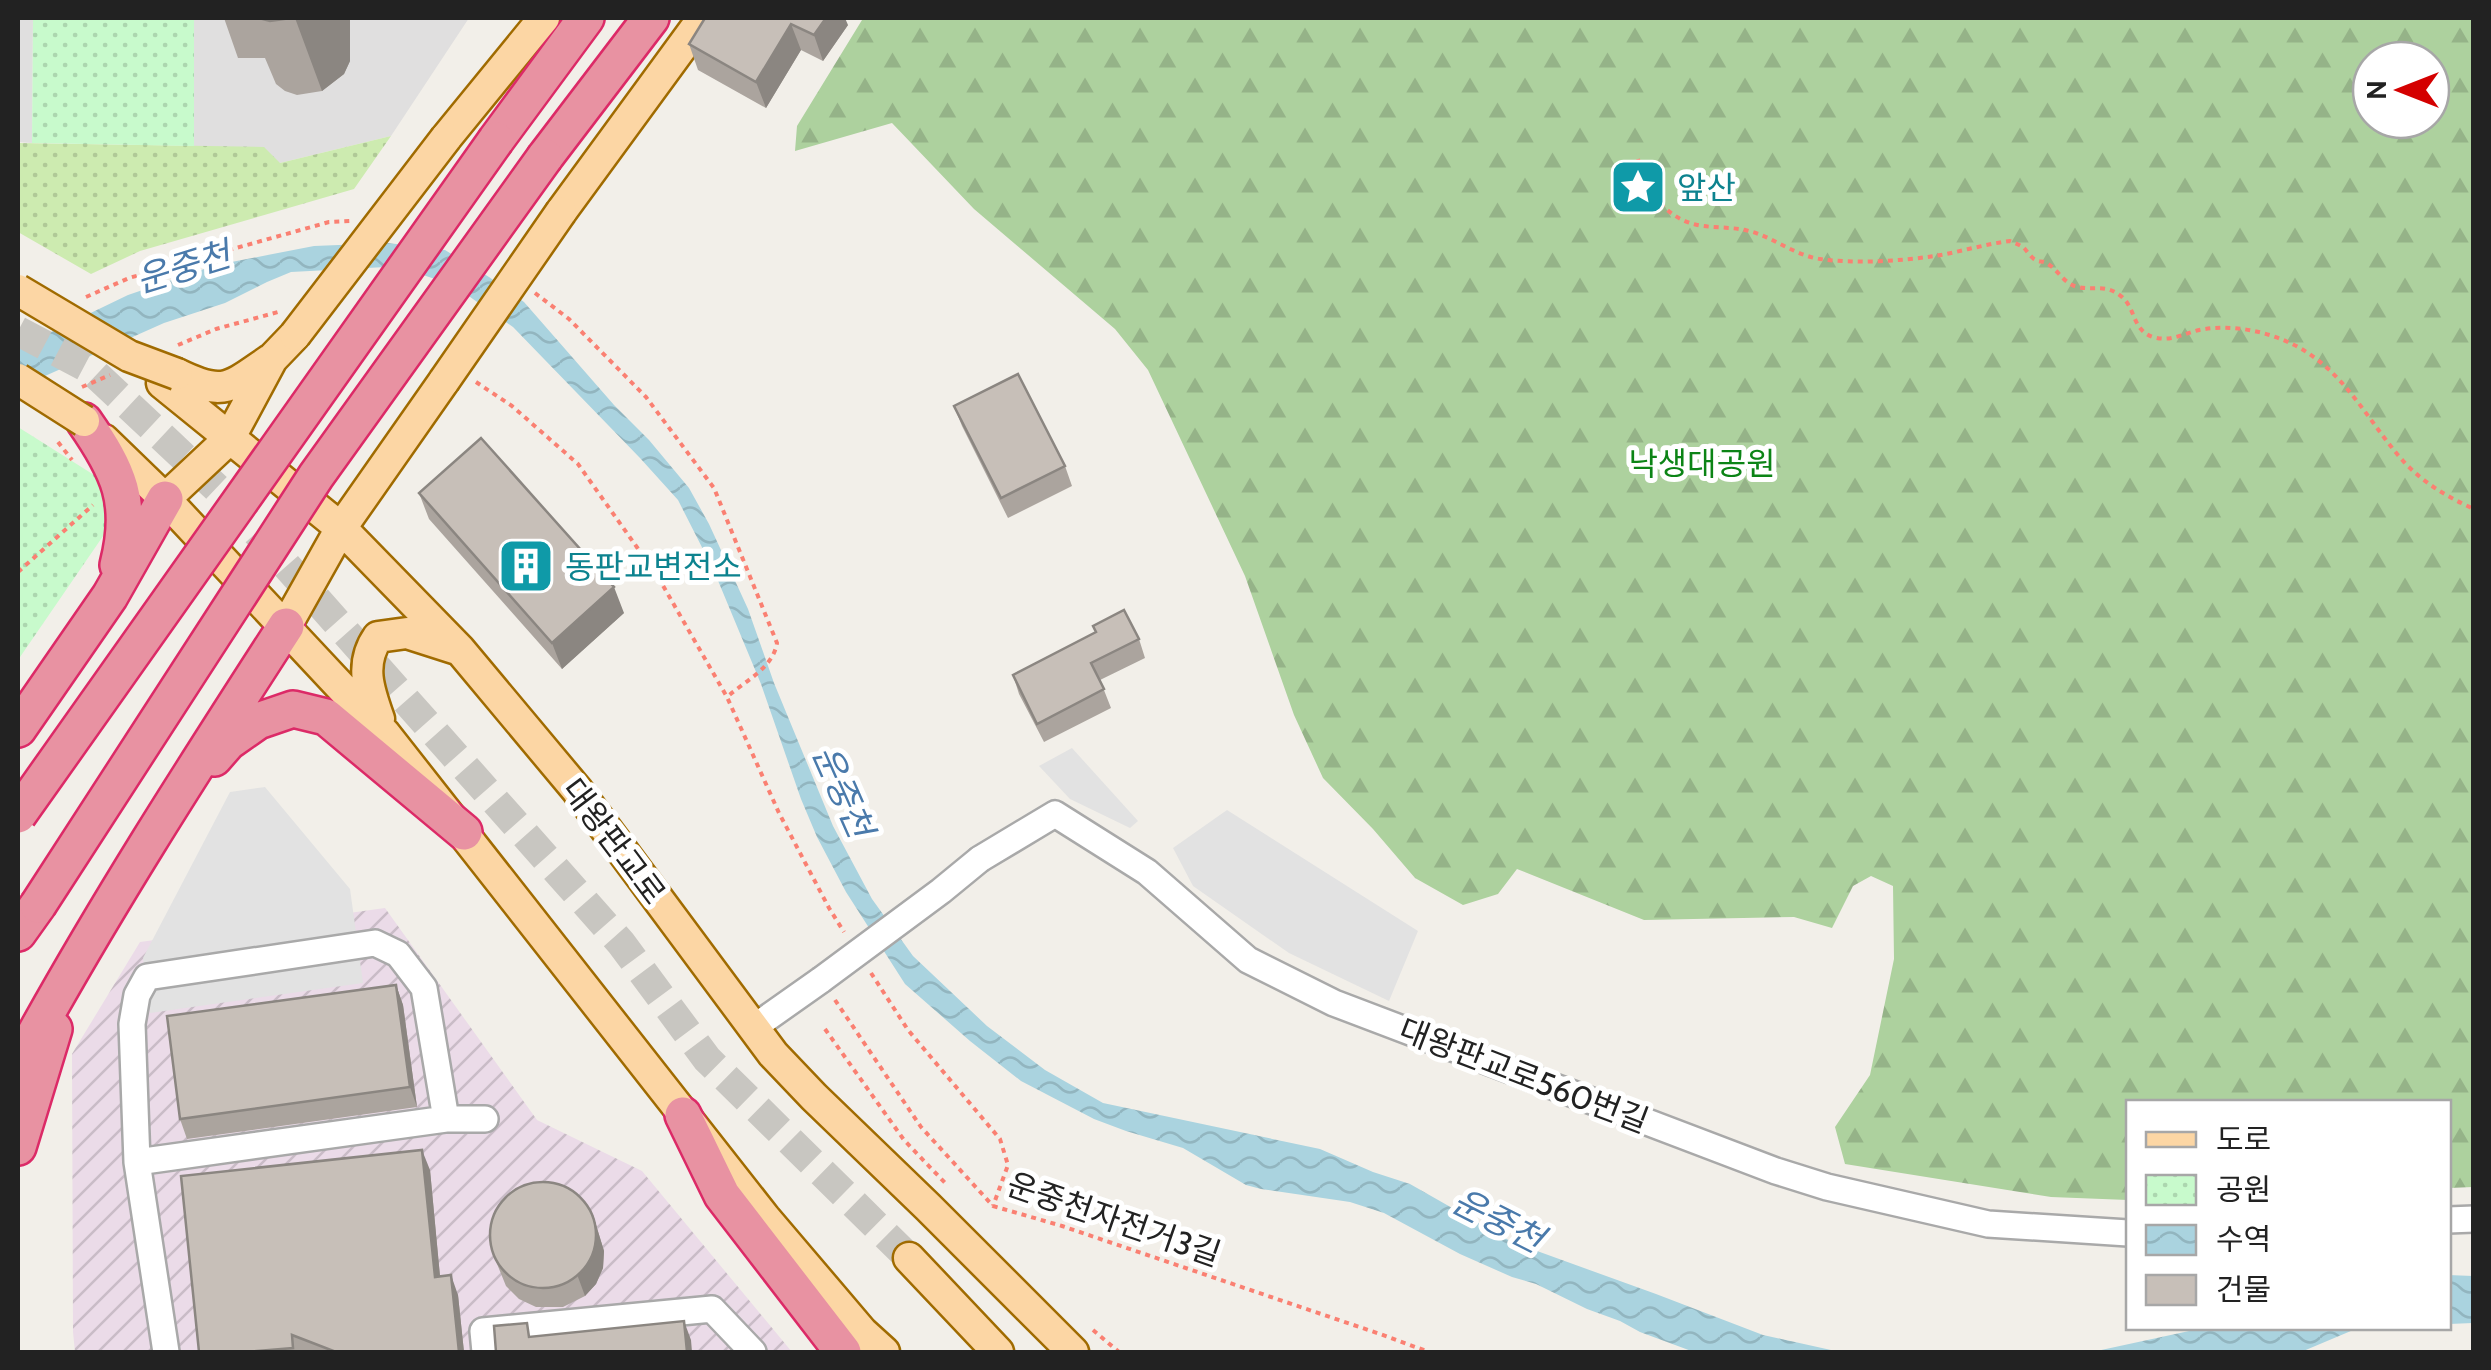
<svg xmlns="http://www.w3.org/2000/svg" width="2491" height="1370" font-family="Cabin,'Noto Sans KR',sans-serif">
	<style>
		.residential { fill: #e0dfdf }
		.industrial { fill: url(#industrial-furrows) }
		.grass { fill: url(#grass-dots) }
		.forest { fill: url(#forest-firs); fill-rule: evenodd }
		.park { fill: url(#park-dots) }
		.parking { fill: #e2e2e2 }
		.water { fill: url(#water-waves) }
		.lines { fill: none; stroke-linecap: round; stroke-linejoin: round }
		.major-tunnel { stroke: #c8c6c1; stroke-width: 30; stroke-dasharray: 30 15; stroke-linecap: butt }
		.minor-casing { stroke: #a9a9a9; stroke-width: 30 }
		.major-casing { stroke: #a06b00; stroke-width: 35 }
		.highway-casing { stroke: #dc2a67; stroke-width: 40 }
		.path { stroke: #fa8072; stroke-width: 4; stroke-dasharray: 5 5; stroke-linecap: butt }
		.minor { stroke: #fff; stroke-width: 25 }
		.major { stroke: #fcd6a4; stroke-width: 30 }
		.highway { stroke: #e892a2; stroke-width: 35 }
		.minor-bridge-casing { stroke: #a9a9a9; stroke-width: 30; stroke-linecap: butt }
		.major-bridge-casing { stroke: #a06b00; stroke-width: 35; stroke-linecap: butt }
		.highway-bridge-casing { stroke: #dc2a67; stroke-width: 40; stroke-linecap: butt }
		.minor-bridge { stroke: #fff; stroke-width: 25 }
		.major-bridge { stroke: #fcd6a4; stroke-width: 30 }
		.highway-bridge { stroke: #e892a2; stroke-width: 35 }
		.wall { fill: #aba49e }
		.shaded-wall { fill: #8b8681 }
		.building { fill: #c7bfb8; stroke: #8b8681; stroke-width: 2.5 }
		.labels { text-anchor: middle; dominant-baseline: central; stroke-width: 10; stroke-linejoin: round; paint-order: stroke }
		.culture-label { font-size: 32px; fill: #0d838f; stroke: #fff; text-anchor: start }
		.park-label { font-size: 32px; fill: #0c8416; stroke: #fff }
		.street-label { font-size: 32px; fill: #222; stroke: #fff }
		.water-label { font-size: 35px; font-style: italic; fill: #4a7aab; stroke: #fff }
	</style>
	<defs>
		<pattern id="industrial-furrows" width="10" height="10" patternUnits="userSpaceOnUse" patternTransform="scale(2.5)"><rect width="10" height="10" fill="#ebdbe8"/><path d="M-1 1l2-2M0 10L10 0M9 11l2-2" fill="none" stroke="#c9bcc7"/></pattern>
		<pattern id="grass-dots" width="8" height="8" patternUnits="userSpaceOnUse" patternTransform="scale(2.5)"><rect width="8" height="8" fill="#cdebb0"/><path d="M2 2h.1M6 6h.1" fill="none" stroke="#b0c997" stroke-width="1.8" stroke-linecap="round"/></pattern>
		<pattern id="forest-firs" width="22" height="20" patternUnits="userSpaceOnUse" patternTransform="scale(2.5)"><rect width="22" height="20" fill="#add19e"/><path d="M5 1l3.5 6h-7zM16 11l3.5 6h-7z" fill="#95b388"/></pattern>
		<pattern id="park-dots" width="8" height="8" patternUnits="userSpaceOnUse" patternTransform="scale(2.5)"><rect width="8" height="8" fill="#c8facc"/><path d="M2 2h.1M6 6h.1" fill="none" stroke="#acd6af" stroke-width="1.8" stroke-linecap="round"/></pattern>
		<pattern id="water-waves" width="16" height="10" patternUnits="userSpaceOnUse" patternTransform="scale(2.5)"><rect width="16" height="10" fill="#aad3df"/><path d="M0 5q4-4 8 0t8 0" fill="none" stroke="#92b5bf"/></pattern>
	</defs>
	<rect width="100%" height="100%" fill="#f2efe9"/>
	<path class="residential" d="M18,18H33L32,143L18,142Z
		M194,18H469L391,136L280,163L194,146Z"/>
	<path class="industrial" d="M385,908L537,1120L642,1171L792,1352H75L73,1332L72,1054L140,942Z"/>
	<path class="grass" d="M391,136L354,189L140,251L91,274L18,232V143L264,147L280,163Z"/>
	<path class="forest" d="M859,18H2473V1187L2449,1188L2448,1102H2128V1200L2051,1197L1845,1164L1835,1127L1870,1075L1894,959L1893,886L1871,876L1853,886L1832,928L1794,917L1644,920L1517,869L1498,894L1463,905L1415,878L1373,829L1323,778L1294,715L1245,576L1148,370L1115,329L974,209L892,123L795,151L797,126L862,20ZM2371,60H2431V120H2371Z"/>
	<path class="park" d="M33,18H194V146L32,143Z
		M18,427L102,480L112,523L18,660Z"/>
	<path class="parking" d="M1072,748L1138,821L1130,828L1070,799L1039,766Z
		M265,787L350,889L363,983L150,1013L143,958L230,792Z
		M1227,810L1418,931L1389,1001L1289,953L1193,886L1173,848Z"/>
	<path class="water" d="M388,243L445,250L489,277L524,302L614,405L649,440L689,488L709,524L748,609L774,683L833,826L872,899L913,956L987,1026L1045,1070L1103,1103L1320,1149L1373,1172L1410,1184L1512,1242L1656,1294L1763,1335L1840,1352H1694L1640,1332L1620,1321L1587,1309L1536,1284L1512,1277L1460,1254L1384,1213L1350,1202L1261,1189L1246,1185L1183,1148L1126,1131L1094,1119L1021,1081L970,1041L905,984L846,892L817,837L801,799L761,684L714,571L678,500L640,458L513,327L453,285L405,269L386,267L291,272L267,282L225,303L164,323L18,388V348L128,295L216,265L314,246Z
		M2448,1275L2473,1276V1323L2449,1324Z
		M2203,1328H2358L2301,1352H2092Z"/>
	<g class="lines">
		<path class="major-tunnel" d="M18,331L90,369L223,494L621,943L707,1059L909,1258"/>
		<g class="minor-casing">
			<path id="minor" d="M980,859L1055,814L1147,872L1248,960L1334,1003L1776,1171L1827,1187L1988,1224L2128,1233
				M753,1028L821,980
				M446,1119H485
				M137,1162L446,1119L424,988L398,954L375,943L147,977L137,995L132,1024L137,1162L166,1352
				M2448,1220L2474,1219
				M485,1352L483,1331L712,1309L753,1352"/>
		</g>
		<g class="major-casing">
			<path id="major" d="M446,138L544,18
				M561,212L703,18
				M177,374C224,397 229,388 270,360
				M162,383L341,528L460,650L577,790L773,1054L814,1097L928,1207L1073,1352
				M104,440L165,499L385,734L765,1218L862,1332L884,1352
				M165,499L229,439L272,359L295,335
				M286,626L341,528L444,381
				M379,719C369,691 359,664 378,637L407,633L457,649
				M909,1258L998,1352"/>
		</g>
		<g class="highway-casing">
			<path id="highway" d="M496,140L586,18
				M545,157L651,18
				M84,421C119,471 134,503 118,565
				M18,729L110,596L165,499
				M214,758L228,742L258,721L293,709L326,717L464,832
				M18,933L38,905
				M18,1065C100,914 193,770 286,626
				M683,1115L722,1195L843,1352
				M18,1147L54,1029"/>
		</g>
		<path class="path" d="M1638,159C1647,192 1667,221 1703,226C1718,228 1734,227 1749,231C1773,237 1794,255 1820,259C1856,264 1899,261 1935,256C1960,252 1985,244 2010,241C2015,243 2020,245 2024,248C2026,250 2031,257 2034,259C2040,263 2042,260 2048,264C2059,271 2064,284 2078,287C2094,291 2106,283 2122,297C2136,309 2132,330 2153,337C2172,343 2187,331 2205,329C2240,324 2279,334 2308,353C2350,381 2371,425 2404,462C2424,483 2447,497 2474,509
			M535,293L569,319L646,397L714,488L777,643C773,668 745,681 727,697
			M86,297L129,278L329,222L350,221
			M178,345L216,329L278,312
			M476,382L512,406L578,464L658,577L727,697L779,813L829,908L844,932
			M82,387L110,375
			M58,442L72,460
			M18,572L93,505
			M871,973L908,1030L1000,1139L1008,1165L993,1206
			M835,1000L921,1127L993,1206L1062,1226L1380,1334L1429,1352
			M825,1029L904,1140L948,1186
			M1093,1330L1119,1352"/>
		<use href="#minor" class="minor"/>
		<use href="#major" class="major"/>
		<use href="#highway" class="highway"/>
		<g class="minor-bridge-casing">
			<path id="minor-bridge" d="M821,980L941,891L980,859"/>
		</g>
		<g class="major-bridge-casing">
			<path id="major-bridge" d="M18,290L129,356L177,374
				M295,335L446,138
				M18,379L84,421
				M444,381L561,212"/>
		</g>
		<g class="highway-bridge-casing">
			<path id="highway-bridge" d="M18,815L496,140
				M38,905L316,476L545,157"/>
		</g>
		<use href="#minor-bridge" class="minor-bridge"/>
		<use href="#major-bridge" class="major-bridge"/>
		<use href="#highway-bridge" class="highway-bridge"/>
	</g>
	<path class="wall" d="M224,18H350V61L344,74L322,91L297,95L285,91L276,84L265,58H238Z
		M705,18L848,25L823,61L801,50L766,108L698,70L689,44Z
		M954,406L1065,466L1072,486L1008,518L962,426Z
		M419,493L624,613L562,669L429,519Z
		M1093,626L1139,639L1145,658L1100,680L1111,708L1044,742L1019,694L1013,675L1096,632Z
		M396,985L403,1005L417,1107L187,1139L180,1119Z
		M430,1170L440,1277L458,1295L464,1352H199Z
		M593,1215L604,1251L603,1268L596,1284L585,1296L563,1307H536L519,1299L506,1286L491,1249Z"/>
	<path class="shaded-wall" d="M295,18H350V61L344,74L322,91Z
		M826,18H845L848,25L823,61L814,35Z
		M791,24L801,50L766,108L756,82Z
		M614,587L624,613L562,669L552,643Z
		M396,985L403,1005L417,1107L410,1087Z
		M422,1150L430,1170L442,1297L435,1277Z
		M593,1215L604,1251L603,1268L596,1284L585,1296L578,1277Z
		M451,1275L458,1295L464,1352H459Z
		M684,1321L691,1340L692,1352H687Z"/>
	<path class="building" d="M259,18H291L270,21Z
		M705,18H826L814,35L791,24L756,82L689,44Z
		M1018,374L1065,466L1001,498L954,406Z
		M481,438L614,587L552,643L419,493Z
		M1124,610L1139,639L1091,663L1104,689L1037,724L1013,675L1096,632L1093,626Z
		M396,985L410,1087L180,1119L167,1016Z
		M422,1150L435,1277L451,1275L459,1352H336L292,1335L293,1348L245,1352H199L181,1176Z
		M490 1235a53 53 0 1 1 106 0a53 53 0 1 1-106 0Z
		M684,1321L687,1352H496L494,1326L527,1323L529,1337Z"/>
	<defs>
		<g id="sight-square" transform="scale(2.875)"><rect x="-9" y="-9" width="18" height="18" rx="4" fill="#0f9aa8" stroke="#fff"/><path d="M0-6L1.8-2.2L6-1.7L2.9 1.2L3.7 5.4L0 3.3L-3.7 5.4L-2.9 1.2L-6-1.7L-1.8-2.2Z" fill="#fff"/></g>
		<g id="building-square" transform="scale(2.875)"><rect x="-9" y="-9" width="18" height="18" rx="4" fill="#0f9aa8" stroke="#fff"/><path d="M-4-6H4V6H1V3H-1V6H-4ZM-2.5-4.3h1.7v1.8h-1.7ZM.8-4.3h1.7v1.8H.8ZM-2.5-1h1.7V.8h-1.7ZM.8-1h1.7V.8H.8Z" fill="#fff"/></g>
	</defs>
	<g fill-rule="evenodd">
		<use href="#sight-square" x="1638" y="187"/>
		<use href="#building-square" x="526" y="566"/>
	</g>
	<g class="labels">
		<g class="culture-label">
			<text x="1677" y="187">앞산</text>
			<text x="565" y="566">동판교변전소</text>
		</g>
		<g class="park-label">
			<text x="1702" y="463">낙생대공원</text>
		</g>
		<g class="street-label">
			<text transform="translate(614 841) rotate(53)">대왕판교로</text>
			<text transform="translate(1524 1075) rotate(21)">대왕판교로560번길</text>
			<text transform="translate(1114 1219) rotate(19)">운중천자전거3길</text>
		</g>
		<g class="water-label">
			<text transform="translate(183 267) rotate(-17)">운중천</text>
			<text transform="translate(843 791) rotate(66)">운중천</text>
			<text transform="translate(1498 1220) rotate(27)">운중천</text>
		</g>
	</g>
	<rect width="2491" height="1370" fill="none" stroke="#222222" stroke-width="40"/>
	<rect x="2126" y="1100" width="325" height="230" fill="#ffffff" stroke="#a7a7a7" stroke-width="2.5"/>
	<rect x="2146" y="1132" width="50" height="15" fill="#fcd6a4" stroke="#a7a7a7" stroke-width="2.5"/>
	<text x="2216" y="1150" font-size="30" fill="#222222">도로</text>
	<rect x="2146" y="1175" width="50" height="30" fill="url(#park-dots)" stroke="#a7a7a7" stroke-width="2.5"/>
	<text x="2216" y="1200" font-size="30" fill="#222222">공원</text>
	<rect x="2146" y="1225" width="50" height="30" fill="url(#water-waves)" stroke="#a7a7a7" stroke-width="2.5"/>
	<text x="2216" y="1250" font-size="30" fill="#222222">수역</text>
	<rect x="2146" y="1275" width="50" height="30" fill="#c7bfb8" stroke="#a7a7a7" stroke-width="2.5"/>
	<text x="2216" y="1300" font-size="30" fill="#222222">건물</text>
	<g transform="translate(2401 90) rotate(270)"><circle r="48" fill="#ffffff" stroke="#a7a7a7" stroke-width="2.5"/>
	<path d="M0-8L18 38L0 25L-18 38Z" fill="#d40000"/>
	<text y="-15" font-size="28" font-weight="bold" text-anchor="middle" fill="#222222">N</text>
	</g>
</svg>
